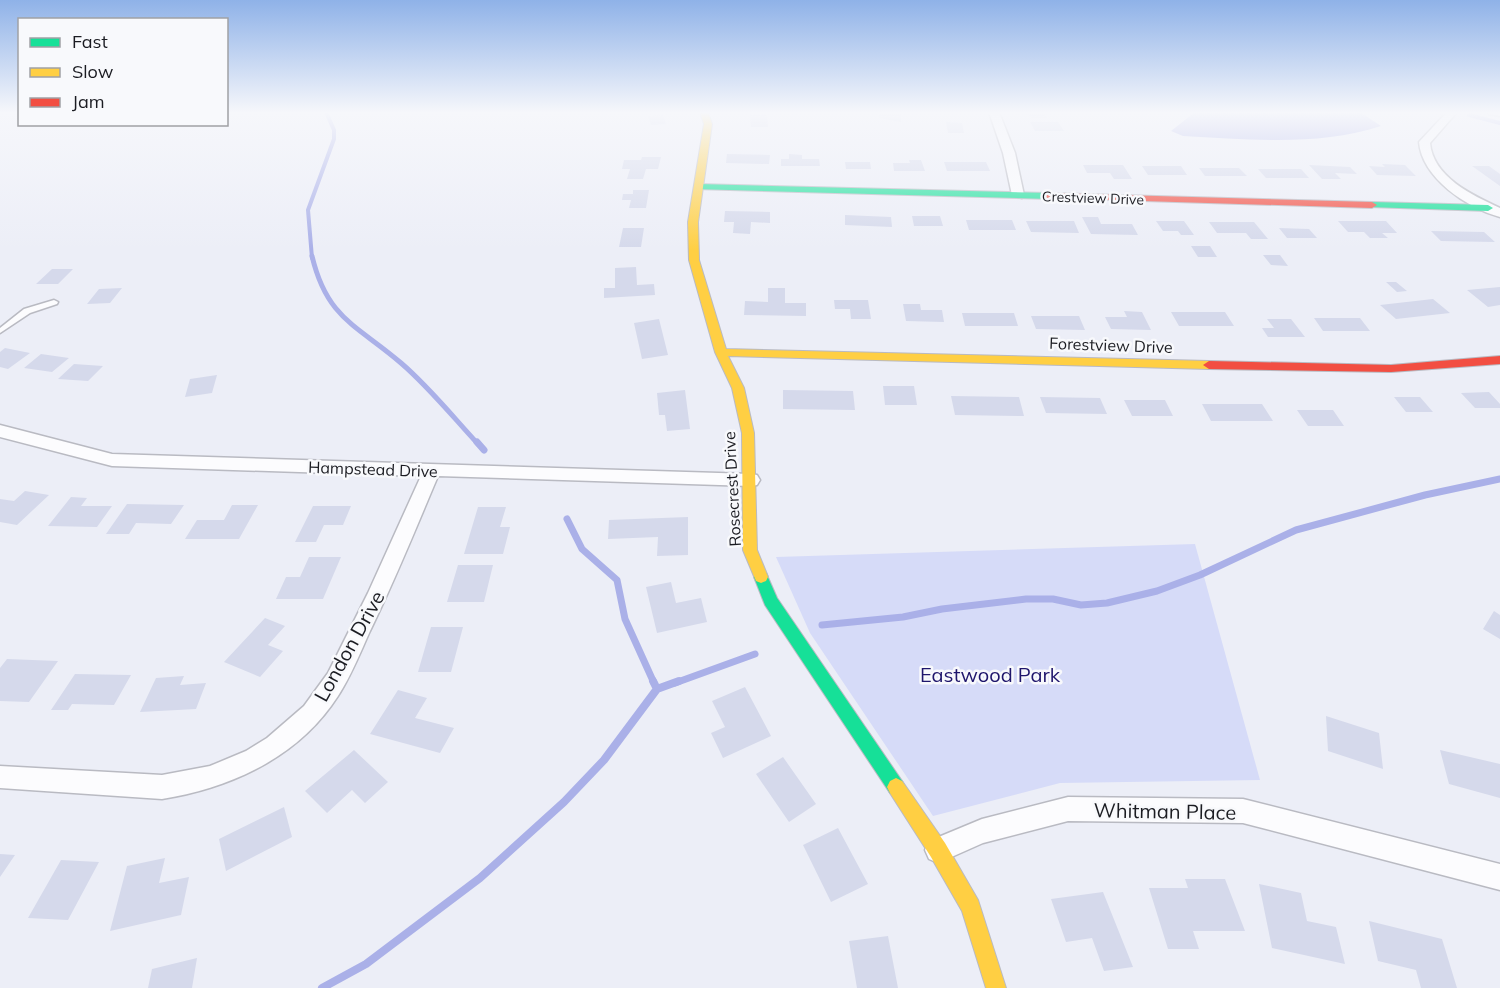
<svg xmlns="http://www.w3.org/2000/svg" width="1500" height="988" font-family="Mulish,sans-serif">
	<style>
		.green { fill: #d6dbf8 }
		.water { fill: #aab0e8 }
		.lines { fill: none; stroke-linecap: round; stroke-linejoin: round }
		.stream-far3 { stroke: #aab0e8; stroke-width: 4 }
		.stream-far2 { stroke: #aab0e8; stroke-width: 5 }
		.stream-far1 { stroke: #aab0e8; stroke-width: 7 }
		.stream { stroke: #aab0e8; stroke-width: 8 }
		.building { fill: #d5d9eb }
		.lane-casing { stroke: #b9bac2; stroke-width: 3 }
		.street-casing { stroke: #b9bac2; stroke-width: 3 }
		.fast-casing { stroke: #b9bac2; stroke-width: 2 }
		.slow-casing { stroke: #b9bac2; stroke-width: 2 }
		.jam-casing { stroke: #b9bac2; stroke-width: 2 }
		.lane { fill: #fcfcfe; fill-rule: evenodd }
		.street { fill: #fcfcfe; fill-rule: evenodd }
		.fast { fill: #16e098; fill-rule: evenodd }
		.slow { fill: #ffcf43; fill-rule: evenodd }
		.jam { fill: #f24e42; fill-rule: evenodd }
		.labels { text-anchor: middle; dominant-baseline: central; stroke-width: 5; stroke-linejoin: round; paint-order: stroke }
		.far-street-label { font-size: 14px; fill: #1b1c22; stroke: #f8f9fc }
		.street-label { font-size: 16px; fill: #1b1c22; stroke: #f8f9fc }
		.near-street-label { font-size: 20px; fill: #1b1c22; stroke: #f8f9fc }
		.near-park-label { font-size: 20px; fill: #1f166c; stroke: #f8f9fc }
	</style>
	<rect width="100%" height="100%" fill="#eceef7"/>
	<path class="green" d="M1195,544L1260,780L1060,783L933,816L810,633L776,557Z"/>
	<path class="water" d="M1195,112H1360L1381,126C1317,147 1249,139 1183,136L1171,131Z"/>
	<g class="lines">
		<path class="stream-far3" d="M1469,115L1500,123
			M312,258L308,210L334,139V130L326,112"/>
		<path class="stream-far2" d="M312,256C327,319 357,325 401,363C429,387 453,417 478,444"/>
		<path class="stream-far1" d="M477,442L484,450
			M567,519L582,549L617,580L625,619L654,683
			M822,625L903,617L942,609L1026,599H1053L1081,605L1107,603L1157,591L1200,575L1296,530L1425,495L1500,479
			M675,683L755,654"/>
		<path class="stream" d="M653,681L657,689
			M322,988L366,964L480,878L564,802L604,760L657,689L679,681"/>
	</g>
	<path class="building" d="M880,112H901V122L879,118Z
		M1027,112H1043L1047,118H1031Z
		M663,115L666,124L651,125L648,116Z
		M750,115H767L768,127H751Z
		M946,122L962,123L964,133H948Z
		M1030,122H1058L1064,131H1035Z
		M727,154L770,155L769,164L726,163Z
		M789,154L802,155V159H819L820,166H781V159H789Z
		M642,157H661L658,169H646L643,179H627L630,169H622L624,160H641Z
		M909,160H921L925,171H894L893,163H910Z
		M845,162H870L871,169H846Z
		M944,162H986L990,171H947Z
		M1382,164L1405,165L1416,176L1377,175L1369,166L1385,167Z
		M1083,165H1123L1132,179H1114L1110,173H1087Z
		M1309,165L1350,167L1357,174L1335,173L1341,179H1322Z
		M1142,166H1181L1187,175H1148Z
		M1472,166H1489L1500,174V186Z
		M1199,168H1239L1247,176H1205Z
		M1258,169H1301L1309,178H1266Z
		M633,190H649L646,208H629L631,200H622L623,194H633Z
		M725,211L770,212V223L751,222L750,234L733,233L734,222H724Z
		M845,215L891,217L892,227L845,225Z
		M912,216H940L943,226H914Z
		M1082,217H1098L1101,224H1132L1138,235L1091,234Z
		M966,220H1012L1016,230H969Z
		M1026,221H1074L1079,233L1031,232Z
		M1156,221H1184L1194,235H1181L1178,231H1163Z
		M1338,221H1386L1397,233H1382L1388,238H1370L1364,232H1348Z
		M1209,222H1254L1268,239H1251L1246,233H1217Z
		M623,228H644L641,247H619Z
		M1279,228L1309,229L1317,238H1287Z
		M1431,231L1484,232L1495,242L1441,241Z
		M1191,246H1210L1217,257H1198Z
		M1263,255H1280L1288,266L1271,265Z
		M636,267L637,285L654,284L655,295L604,298V288H615V268Z
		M52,269H73L58,284H36Z
		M1386,282H1396L1407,291L1397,292Z
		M1500,287V305L1488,307L1467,290Z
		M122,288L110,303L87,304L99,289Z
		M768,288H785V303H806V316L744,315L745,301L768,302Z
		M1433,299L1450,313L1396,319L1380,305Z
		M834,300H868L871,319H851L850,309H835Z
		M903,304H920L921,310H942L944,322L906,321Z
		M1124,311L1142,312L1151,330L1111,329L1105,317H1127Z
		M1171,312H1225L1234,326H1179Z
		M962,313H1014L1018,326H965Z
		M1031,316H1079L1085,330L1036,329Z
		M1314,318H1360L1370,331H1323Z
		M659,319L668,355L642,359L634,323Z
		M1267,319H1291L1305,337H1268L1262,328H1274Z
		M5,348L30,353L8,369L0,367V352Z
		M41,354L69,358L52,372L24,368Z
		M74,364L103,366L88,381L58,379Z
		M217,375L212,393L185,397L190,379Z
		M883,386H914L917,405H885Z
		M685,390L690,429L667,431L665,415H659L657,393Z
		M783,390L853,391L855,410L783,409Z
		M1489,392L1500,404V408H1475L1461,393Z
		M951,396L1019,397L1024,416L955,415Z
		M1040,397L1100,398L1107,414L1046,413Z
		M1394,397H1420L1433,412H1406Z
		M1124,400H1165L1173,416H1132Z
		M1202,404H1262L1273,421H1211Z
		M1297,410H1333L1344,426H1308Z
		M25,491L49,495L17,525L0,522V499L14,501Z
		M71,497L87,498L81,506H112L97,527L48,526Z
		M127,504L184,505L171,524L136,523L129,534H106Z
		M232,505H258L239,539H185L197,520H224Z
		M313,506H351L343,525H324L316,542H295Z
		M478,507H506L500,527H510L503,554H464Z
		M688,517V555L657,556L658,537L608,539L609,520Z
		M309,557H341L323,599H276L286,577H300Z
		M458,565H493L484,602H447Z
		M671,582L676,603L701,598L707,622L657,633L646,587Z
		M1494,611L1500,615V639L1483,629Z
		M265,618L285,626L268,645L283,651L260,677L224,662Z
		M431,627H463L451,672H418Z
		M7,659L58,661L29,702L0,701V668Z
		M75,674L131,675L114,705L72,704L68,710H51Z
		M184,676L180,685L206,683L196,709L140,712L156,678Z
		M745,687L771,736L723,758L711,733L725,727L712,701Z
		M398,690L427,698L415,718L454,728L440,753L370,734Z
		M1326,716L1379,733L1383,769L1328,751Z
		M354,750L388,782L365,803L352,790L327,813L305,791Z
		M1440,750L1500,764V798L1449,784Z
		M783,757L816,804L789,822L756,774Z
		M284,807L292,837L226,871L219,839Z
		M838,828L868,884L831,902L803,845Z
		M0,854L15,855L0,877Z
		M165,858L159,883L189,877L181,915L110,931L127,866Z
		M61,860L99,862L68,920L28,918Z
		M1185,879H1225L1245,931H1193L1199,949H1168L1149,888H1188Z
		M1259,884L1301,893L1307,921L1336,927L1345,964L1272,948Z
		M1103,892L1133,967L1104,971L1092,938L1066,942L1051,899Z
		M1369,921L1442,939L1457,988H1421L1416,970L1378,961Z
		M888,936L898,988H857L849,941Z
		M197,958L192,988H148L152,969Z"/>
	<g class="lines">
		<g class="lane-casing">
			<path id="lane" d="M54,300L58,302L57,304L30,313L0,333V328L24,309Z"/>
		</g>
		<g class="street-casing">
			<path id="street" d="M989,112H999L1015,153L1024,195L1022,198L1012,195L1003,153Z
				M1447,112H1457L1430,143C1433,177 1472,195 1500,208V217C1467,208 1422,178 1419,142Z
				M1488,112H1500V116L1489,114Z
				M0,425L112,454L751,474L757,475L760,480L757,485L751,486L438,476C416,528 395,580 370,631C360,653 351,676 338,696C299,757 231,788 162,799L0,788V766L162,775L210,766L246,751L267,738L304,706L328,673L368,593L421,476L112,466L0,437Z
				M1068,797L1243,799L1500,864V890L1243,823L1068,821L983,843L938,863L929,859L925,850L929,841L982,819Z"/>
		</g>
		<g class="fast-casing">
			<path id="fast" d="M698,184L1050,193L1055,196L1050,199L695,189L694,187Z
				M1372,202L1488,205L1493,208L1488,211L1369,207L1367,205Z
				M761,571L766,573L777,598L902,781L905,787L902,793L896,796L890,793L765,605L754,577L756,573Z"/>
		</g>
		<g class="slow-casing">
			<path id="slow" d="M700,112H708L712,124L698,222L699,260L726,349L1209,361L1215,365L1209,369L728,356L744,388L754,433L757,550L768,577L766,581L761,583L756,581L743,550L742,433L732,388L715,352L689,260L688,222L704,124Z
				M896,778L902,781L945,843L978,900L1006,988H986L962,911L931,857L890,793L887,787L890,781Z"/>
		</g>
		<g class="jam-casing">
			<path id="jam" d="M1050,193L1372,202L1377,205L1372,208L1047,198L1045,196Z
				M1500,356V364L1391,372L1209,369L1203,365L1209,361L1391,365Z"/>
		</g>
		<use href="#lane" class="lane"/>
		<use href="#street" class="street"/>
		<use href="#fast" class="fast"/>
		<use href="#slow" class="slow"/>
		<use href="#jam" class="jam"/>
	</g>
	<linearGradient id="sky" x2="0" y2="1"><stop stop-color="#8fb2e8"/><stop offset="0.45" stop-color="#f6f7fb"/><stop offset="1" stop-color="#f6f7fb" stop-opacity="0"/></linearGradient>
	<rect width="1500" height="250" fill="url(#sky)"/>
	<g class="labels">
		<g class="far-street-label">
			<text transform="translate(1093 198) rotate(2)">Crestview Drive</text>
		</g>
		<g class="street-label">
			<text transform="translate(1111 345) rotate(2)">Forestview Drive</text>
			<text transform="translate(373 469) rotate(2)">Hampstead Drive</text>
			<text transform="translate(732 489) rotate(-93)">Rosecrest Drive</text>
		</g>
		<g class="near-street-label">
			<text transform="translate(349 646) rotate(-61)">London Drive</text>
			<text transform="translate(1165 811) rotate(1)">Whitman Place</text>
		</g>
		<g class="near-park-label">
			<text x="990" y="674">Eastwood Park</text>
		</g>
	</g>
	<rect x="18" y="18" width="210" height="108" fill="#f8f9fc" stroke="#a0a1a5" stroke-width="1.5"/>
	<rect x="30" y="38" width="30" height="9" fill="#16e098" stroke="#a0a1a5" stroke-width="1.5"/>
	<text x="72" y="48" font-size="18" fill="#1b1c22">Fast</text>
	<rect x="30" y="68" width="30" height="9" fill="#ffcf43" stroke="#a0a1a5" stroke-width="1.5"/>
	<text x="72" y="78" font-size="18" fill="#1b1c22">Slow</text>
	<rect x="30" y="98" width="30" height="9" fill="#f24e42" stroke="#a0a1a5" stroke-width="1.5"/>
	<text x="72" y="108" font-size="18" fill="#1b1c22">Jam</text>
</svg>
